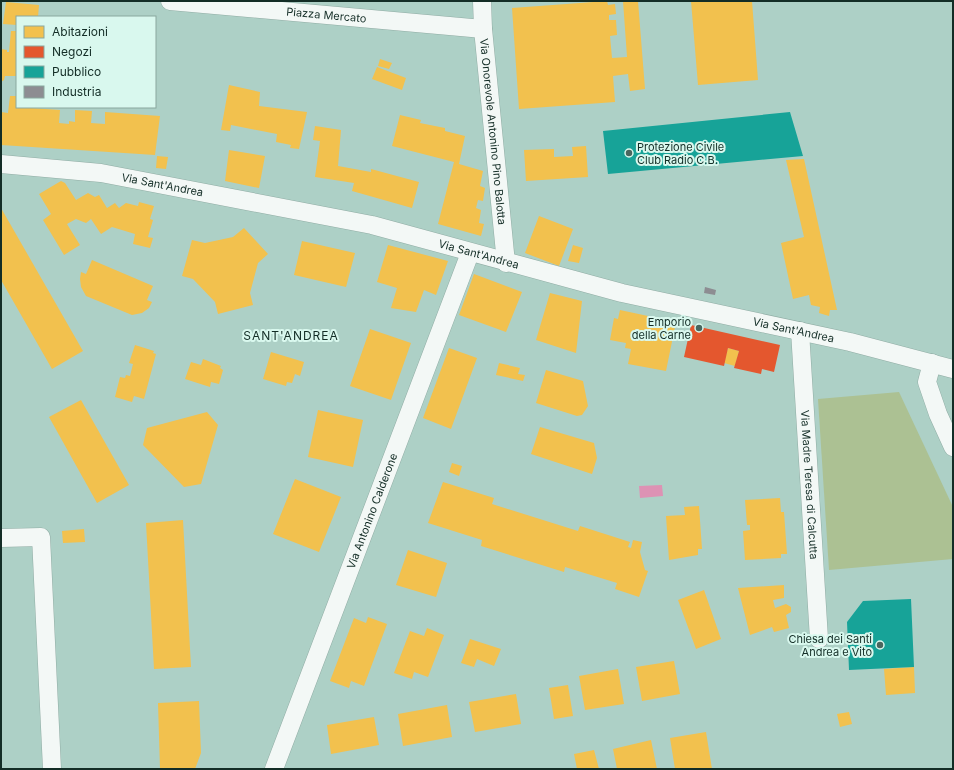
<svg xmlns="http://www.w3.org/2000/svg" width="954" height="770" font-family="Inter,sans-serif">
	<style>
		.green { fill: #acc193 }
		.water { fill: #dd92b4 }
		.homes { fill: #f2c14e }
		.shops { fill: #e4572e }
		.public { fill: #17a398 }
		.industry { fill: #8d8d92 }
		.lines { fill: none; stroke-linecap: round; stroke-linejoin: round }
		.minor-casing { stroke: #90aca4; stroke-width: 19 }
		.minor { stroke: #f3f8f6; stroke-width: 18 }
		.poi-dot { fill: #49665e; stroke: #d9f8ee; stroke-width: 1.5 }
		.labels { text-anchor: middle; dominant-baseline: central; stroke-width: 4; stroke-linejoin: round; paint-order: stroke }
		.street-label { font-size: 11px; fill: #132d26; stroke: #d9f8ee }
		.poi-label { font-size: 11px; fill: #132d26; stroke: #d9f8ee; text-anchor: end }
		.neighbourhood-label { font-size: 12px; letter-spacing: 1px; fill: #132d26; stroke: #d9f8ee }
	</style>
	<rect width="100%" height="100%" fill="#add0c6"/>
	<path class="green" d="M899,392L953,507V559L829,570L818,399Z"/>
	<path class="water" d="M662,485L663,496L640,498L639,486Z"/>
	<path class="homes" d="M607,1L608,5L615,4L616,14L609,15V20H616L617,35L610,36L612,58L627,57L623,1H638L645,89L630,91L628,74L613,76L615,102L519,109L512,8Z
		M691,1H752L758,80L698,85Z
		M6,2L39,5L38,17H17V25L3,24Z
		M11,31H17V76H5L4,80L1,82V49L7,50V52H9Z
		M380,59L392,63L389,69L378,66Z
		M377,67L406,78L402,90L372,79Z
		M229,85L260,92L259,106L307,112L299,149L290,148L291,145L276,142L277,134L231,125L230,131L221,130Z
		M10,96H17V107L60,110L59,123L69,124V121L75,122V110L92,111L91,123L105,124V112L160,116L155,155L1,145V112L8,113Z
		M400,115L421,120L420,123L445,128V131L465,136L459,164L483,171L480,186L485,188L483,201L478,200L476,208L481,210L479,223L484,224L481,236L438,224L454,162L392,146Z
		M315,126L341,130L338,166L371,172V169L419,182L412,208L352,191L354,183L315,177L320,141L313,140Z
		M586,146L588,177L526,181L524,150L554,149V157L573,156L572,147Z
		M229,150L265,156L259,188L225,181Z
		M157,156L168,157L166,169L156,168Z
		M804,159L837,310H830L829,316L819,313L820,307L811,305L809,295L793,299L781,243L804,237L786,160Z
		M61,181L65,183L76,200L88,193L95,197L99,195L107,208L115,203L119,208L126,203L138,206L139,202L154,206L150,219L153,220L148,237L153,238L150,248L133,244L135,234L112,227L101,234L91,219L86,223L76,219L67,224L80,245L64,255L43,220L51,214L39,194Z
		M1,208L83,351L52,369L1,280Z
		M539,216L573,229L559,266L525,253Z
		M244,228L268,254L258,263L250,293L253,305L218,314L215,302L193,279L182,276L192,240L205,243L233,237Z
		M302,241L355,253L346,287L294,275Z
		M388,245L448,261L436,295L424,290L416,312L391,308L397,288L377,282Z
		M573,245L583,248L579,263L568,261Z
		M92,260L153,286L147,300L152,302L149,308L142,313L132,315L86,296L81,287L80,279L81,272L86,274Z
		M474,274L522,292L506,332L459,315Z
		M550,293L582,301L576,353L536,340Z
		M620,310L676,322L666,371L628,364L631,349L625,348L626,343L610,340L614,318L618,319Z
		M370,329L411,343L391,400L350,386Z
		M135,345L154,351L153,353L156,354L144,399L134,396L132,402L115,397L120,377L125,378L126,375L130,376L133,364L129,363Z
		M449,348L477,358L451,429L423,418Z
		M728,348L739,351L735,366L724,363Z
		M271,352L304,362L300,376L295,374L292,383L287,382L286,386L263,379Z
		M203,359L221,366L220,368L223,370L219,384L211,382L210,387L185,379L191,362L201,365Z
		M499,363L520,368L518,374L525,375L523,381L496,375Z
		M546,370L583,381L588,406L582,415L577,416L536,403Z
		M81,400L129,485L97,503L49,417Z
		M318,410L363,420L353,467L308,457Z
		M207,412L218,425L201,484L184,487L143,445L147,428Z
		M540,427L594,443L597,458L592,474L531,454Z
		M452,463L462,466L459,476L449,472Z
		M295,479L341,497L319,552L273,534Z
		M443,482L494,498L492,504L578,531L580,526L630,542L628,547L631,548L633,540L642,542L640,552L645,570L648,571L639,597L615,589L617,583L565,567L564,572L481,546L482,540L428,523Z
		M780,498L781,512H784L787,554H781V558L745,560L743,531L750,530V525H747L745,500Z
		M699,506L702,549H698V555L669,560L666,516L685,515L684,507Z
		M183,520L191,667L154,669L146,523Z
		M84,529L85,542L63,543L62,531Z
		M408,550L447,563L436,597L396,585Z
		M784,585V598L773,600L775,608L786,604L791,607V612L786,615L789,628L774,632L772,627L750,635L738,588Z
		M704,590L721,639L696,649L678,600Z
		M368,617L387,624L364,686L351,681L349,688L330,681L354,618L366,623Z
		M427,628L444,635L428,677L414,672L412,679L394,673L410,631L424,636Z
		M470,639L501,649L494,666L477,659L474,667L461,663Z
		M674,661L680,694L642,701L636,667Z
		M914,667L915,693L886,695L884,669Z
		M618,669L624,704L585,710L579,676Z
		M568,685L573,716L554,719L549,688Z
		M516,694L521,724L475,732L469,702Z
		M199,701L201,753L195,769H160L158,703Z
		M447,705L452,737L403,746L398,714Z
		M849,712L852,724L840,727L837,714Z
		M374,717L379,745L331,754L327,725Z
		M706,732L712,769H675L670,738Z
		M651,740L657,769H617L613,749Z
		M594,750L599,769H577L574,754Z"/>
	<path class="shops" d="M691,325L780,345L774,372L762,369L761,374L734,368L739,351L728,348L724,366L684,357Z"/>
	<path class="public" d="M790,112L803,156L608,174L603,131Z
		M911,599L914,667L849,670L847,622L863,601Z"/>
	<path class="industry" d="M705,287L716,290L715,295L704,293Z"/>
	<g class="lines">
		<g class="minor-casing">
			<g id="minor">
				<path id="s1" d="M170,1L483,29"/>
				<path id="s2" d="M482,1L483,29L506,263"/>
				<path id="s3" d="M1,164L101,173L372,225L622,293L850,342L953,369"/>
				<path id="s4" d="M800,331L819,639"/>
				<path d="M932,363L927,382L938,414L953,447"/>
				<path d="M1,538L41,537L52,769"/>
				<path id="s5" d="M274,769L470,253"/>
			</g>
		</g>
		<use href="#minor" class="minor"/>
	</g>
	<g class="poi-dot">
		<circle cx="629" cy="153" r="4"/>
		<circle cx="699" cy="328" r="4"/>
		<circle cx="880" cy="645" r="4"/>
	</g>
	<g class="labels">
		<g class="street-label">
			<text stroke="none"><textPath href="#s1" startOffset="157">Piazza Mercato</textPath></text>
			<text stroke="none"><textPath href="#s2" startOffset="131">Via Onorevole Antonino Pino Balotta</textPath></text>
			<text stroke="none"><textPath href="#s3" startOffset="163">Via Sant'Andrea</textPath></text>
			<text stroke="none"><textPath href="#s3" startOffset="487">Via Sant'Andrea</textPath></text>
			<text stroke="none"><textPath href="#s3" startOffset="811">Via Sant'Andrea</textPath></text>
			<text stroke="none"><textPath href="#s4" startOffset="154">Via Madre Teresa di Calcutta</textPath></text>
			<text stroke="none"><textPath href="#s5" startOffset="276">Via Antonino Calderone</textPath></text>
		</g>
		<g class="poi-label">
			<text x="637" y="147" text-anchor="start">Protezione Civile<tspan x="637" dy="13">Club Radio C.B.</tspan></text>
			<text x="691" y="322">Emporio<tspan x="691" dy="13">della Carne</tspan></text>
			<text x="872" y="639">Chiesa dei Santi<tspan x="872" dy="13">Andrea e Vito</tspan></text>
		</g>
		<g class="neighbourhood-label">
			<text x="291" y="335">SANT'ANDREA</text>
		</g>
	</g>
	<rect width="954" height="770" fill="none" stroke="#132d26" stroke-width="4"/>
	<rect x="16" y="16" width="140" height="92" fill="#d9f8ee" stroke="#8aa79e"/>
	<rect x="24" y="26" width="20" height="12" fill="#f2c14e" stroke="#8aa79e"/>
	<text x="52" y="36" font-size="12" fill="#132d26">Abitazioni</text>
	<rect x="24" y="46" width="20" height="12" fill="#e4572e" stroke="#8aa79e"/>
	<text x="52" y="56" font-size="12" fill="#132d26">Negozi</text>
	<rect x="24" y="66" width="20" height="12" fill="#17a398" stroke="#8aa79e"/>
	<text x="52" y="76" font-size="12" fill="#132d26">Pubblico</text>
	<rect x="24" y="86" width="20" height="12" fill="#8d8d92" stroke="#8aa79e"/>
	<text x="52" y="96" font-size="12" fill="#132d26">Industria</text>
</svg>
